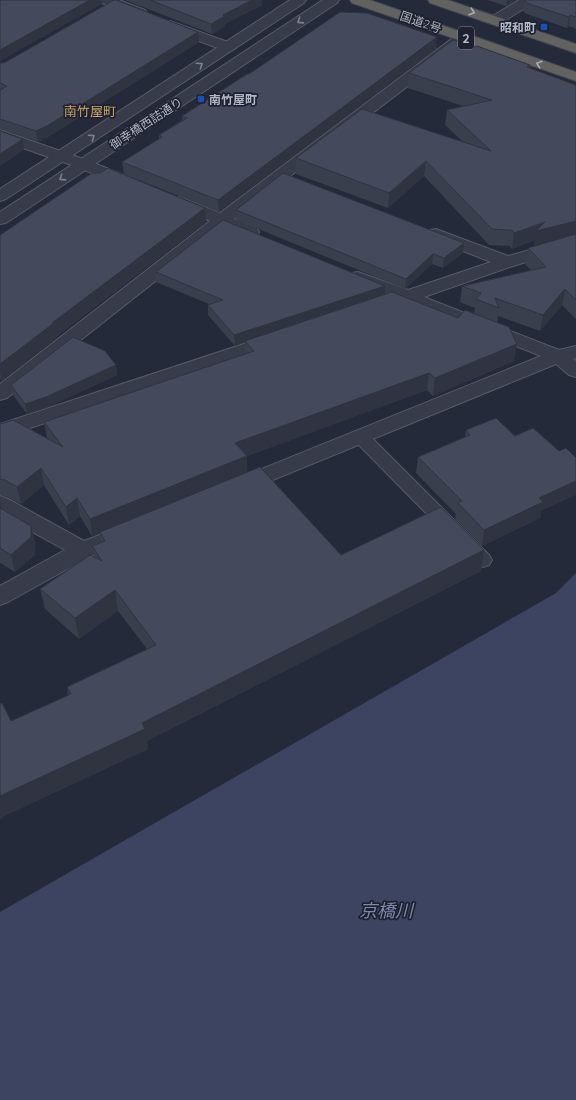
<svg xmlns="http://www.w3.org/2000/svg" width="576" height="1100" font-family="Quicksand,'Noto Sans JP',sans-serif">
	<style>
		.water { fill: #3c4461 }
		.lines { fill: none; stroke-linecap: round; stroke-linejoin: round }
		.service-casing { stroke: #565a68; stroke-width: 2 }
		.minor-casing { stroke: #565a68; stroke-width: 2 }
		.tertiary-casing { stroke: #565a68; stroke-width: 2 }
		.trunk-casing { stroke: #414452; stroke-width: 2 }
		.service { fill: #383c4a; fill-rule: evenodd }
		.minor { fill: #383c4a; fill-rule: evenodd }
		.tertiary { fill: #383c4a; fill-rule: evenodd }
		.trunk { fill: #626260; fill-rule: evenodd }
		.wall { fill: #3a3f4e }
		.shaded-wall { fill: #303340 }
		.building { fill: #44495b; stroke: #303340 }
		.oneway { stroke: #a8aab7 }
		.oneway2 { stroke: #7c808e }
		.transit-dot { fill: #1a4fb4; stroke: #1e212f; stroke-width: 1.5 }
		.labels { text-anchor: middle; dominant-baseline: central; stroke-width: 3.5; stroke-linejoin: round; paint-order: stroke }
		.far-street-label { font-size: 12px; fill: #b4b7c6; stroke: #1e212f }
		.far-poi-label { font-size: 12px; font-weight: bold; fill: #b4b7c6; stroke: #1e212f; text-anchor: end }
		.shield { fill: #1e212f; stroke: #878a99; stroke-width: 1 }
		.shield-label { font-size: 13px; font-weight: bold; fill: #b4b7c6 }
		.far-neighbourhood-label { font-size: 13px; fill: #caa76a; stroke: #1e212f }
		.near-water-label { font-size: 18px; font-style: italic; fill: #7e88ab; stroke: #1e212f }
	</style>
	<rect width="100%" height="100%" fill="#252a3a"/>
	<path class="water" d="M576,573V1100H0V912L556,593Z"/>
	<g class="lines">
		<g class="service-casing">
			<path id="service" d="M361,431L367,433L489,555L492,560L489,565L483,567L477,565L355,441L353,437L355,433Z"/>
		</g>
		<g class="minor-casing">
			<path id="minor" d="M100,0H119L145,10L147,13L145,16H135L102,3Z
				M519,0H535L533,3L501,23H491L489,20L491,17Z
				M170,21L233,44L235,47L233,50L228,51L223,50L165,28L163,25L165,22Z
				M463,33L468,34L470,37L468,40L234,219L257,228L259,232L257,236C246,238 234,231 224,227L7,398L0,400V384L210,221L173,205L171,202L173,199L179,197L185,199L220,213L458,34Z
				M0,130L89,161L136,180L138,183L136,186L130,188L124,186L77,167L0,140Z
				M436,229L508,256L576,237V247L513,266L424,297L559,350L576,346V358L573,359L576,361V377L569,375L556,364L246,491L239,493L232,491L229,486L232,481L541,356L407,303L400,304L394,303L391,299L392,297L352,281L349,277L352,273L358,272L408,290L491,262L430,238L428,234L430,230Z
				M274,334L281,336L283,340L281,344L0,438V424Z
				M0,496L8,499L84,541L120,527L128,529L131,535L128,541L91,556L8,602L0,605V586L65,550L0,514Z"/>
		</g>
		<g class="tertiary-casing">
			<path id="tertiary" d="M290,0H306L304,3L6,199L0,201V189Z
				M323,0H339L337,3L6,223L0,224V212Z"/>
		</g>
		<g class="trunk-casing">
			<path id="trunk" d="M350,0H370L576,72V81L352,3Z
				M428,0H448L576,44V53L430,3Z"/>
		</g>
		<use href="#service" class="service"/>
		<use href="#minor" class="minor"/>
		<use href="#tertiary" class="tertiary"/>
		<use href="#trunk" class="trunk"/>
	</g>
	<path class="wall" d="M125,0H262V5L225,24V26L212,34Z
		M488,0H516L506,6Z
		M576,0V29L569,26L567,28L524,13L525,12L523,11L524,1Z
		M198,32L199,42L48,137L38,142L0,129V63Z
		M475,47L530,65V68L576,85V319L562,305L540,331L498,316L497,322L514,361L433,396L427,390L247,456V472L341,555L484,550L481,571L147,741L148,749L2,817L3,818L0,819L11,721L68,696L67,687L147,649L118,611L79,639L45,609L40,589L89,556L88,554L94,557L92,546L101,542L100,533L92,536L80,516L69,525L44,485L21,504L9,498L0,495V424L47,438L44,422L245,354V342L235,346L208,315V305L209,304L156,282V272L385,295L458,318L474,313L475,308L460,302L462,286L531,270L525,264L528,248L534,246L535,240L512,249L510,246L489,245L424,176L388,208L296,174V158L463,142L445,125L447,110L463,106L408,88L409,73Z
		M436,49L219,212L124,174L122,162L159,139V135L182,120V116L249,74Z
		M205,208L206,222L56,337V338L2,381L0,378V235Z
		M236,210L464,243L463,253L443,268L432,264L405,289L236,220Z
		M116,365L117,375L48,407L27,414L13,395L11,385Z
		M466,430L541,511L540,518L482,546L455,519L456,514L416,473L418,457L465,437Z
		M0,501L2,509L31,526L35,543V555L15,572L0,563Z"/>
	<path class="shaded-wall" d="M90,0H102V4L0,61V50Z
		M252,0H262V5L225,24V26L212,34L211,24L223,15Z
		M507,0H516L506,6Z
		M570,15L569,26L567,28L569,17Z
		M198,32L199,42L48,137L38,142L36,131Z
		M437,37L436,49L219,212L218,200Z
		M23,139L24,150L0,166V154Z
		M426,161L424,176L388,208L389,193Z
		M205,208L206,222L56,337V338L2,381L0,372V364L52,323Z
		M576,221V236L534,247L535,240L512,249L514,233L545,222Z
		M464,243L463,253L443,268L444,258Z
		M433,254L432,264L405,289L406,279Z
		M385,286V297L245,341V342L235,346L234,335Z
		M565,289L562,305L540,331L543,315Z
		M517,344L514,361L433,396L435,378Z
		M116,365L117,375L48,407L27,414L25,404Z
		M429,373L427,390L247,456V473L92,536L90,519L235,443Z
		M41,468L44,485L21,504L17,487Z
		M576,481V495L541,511L540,518L482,546L484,530L539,498Z
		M77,498L80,516L69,525L66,507Z
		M0,501L4,518L0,521Z
		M31,526L35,543V555L15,572L11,555Z
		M484,550L481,571L147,741L148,749L2,817L3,818L0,819V796L142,723Z
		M115,590L118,611L79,639L75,618Z"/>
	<path class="building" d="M0,0H90L0,50Z
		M114,0H116L198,32L47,126L36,131L0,119V90L7,86L0,83V63H4Z
		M150,0H252L223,15L225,16L211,24Z
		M525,0H576V17L570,15L569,17L526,3L527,2L524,1Z
		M340,12L367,13L437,37L218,200L122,162L162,137L159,135L187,118L182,116L247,74H249Z
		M453,40L475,47L477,46L530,65L527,67L576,85V221L536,231L545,222L514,233L512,230L492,229L426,161L389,193L296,158L362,109L491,151L447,110L492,100L409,73Z
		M0,131L23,139L0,154Z
		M108,168L205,208L52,323H54L0,364V235L92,173H100Z
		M283,173L464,243L444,258L433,254L406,279L236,210Z
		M223,220L385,286L234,335L208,305L223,300L156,272Z
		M576,234V300L565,289L543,315L495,298L499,308L476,299L481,293L462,286L546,267L528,248Z
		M392,292L458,318L465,310L509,327L517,344L435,378L429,373L235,443L247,456L90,519L77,498L66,507L41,468L17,487L5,480L0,479V424L13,420L63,447L44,422L254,351L245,341Z
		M73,337L105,351L116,365L46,397L25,404L11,385Z
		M496,418L515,436L533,428L559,451L566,448L576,458V481L539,498L543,502L484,530L458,503L462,501L418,457L470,435L466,430Z
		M260,467L341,555L441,507L484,550L142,723L145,729L0,796V704L2,703L11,721L71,694L67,687L156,645L115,590L75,618L40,589L90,555L88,554L102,561L92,546L105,541L100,532Z
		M0,508L31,526V537L11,555L0,548Z"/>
	<defs><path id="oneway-chevron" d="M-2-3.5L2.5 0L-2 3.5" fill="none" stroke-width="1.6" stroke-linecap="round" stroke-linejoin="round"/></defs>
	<g class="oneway">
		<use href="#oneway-chevron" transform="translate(472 12) rotate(18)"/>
		<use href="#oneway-chevron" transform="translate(539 64) rotate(-161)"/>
	</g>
	<g class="oneway2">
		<use href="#oneway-chevron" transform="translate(300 21) rotate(147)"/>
		<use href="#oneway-chevron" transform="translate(200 65) rotate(-34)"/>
		<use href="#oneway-chevron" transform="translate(92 137) rotate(-34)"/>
		<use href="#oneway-chevron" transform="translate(62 178) rotate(147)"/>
	</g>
	<g class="transit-dot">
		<rect x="540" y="23" width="8" height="8" rx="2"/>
		<rect x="197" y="95" width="8" height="8" rx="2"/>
	</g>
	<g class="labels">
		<g class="far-street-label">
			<text transform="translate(421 22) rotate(19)">国道2号</text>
			<text transform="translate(146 123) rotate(-33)">御幸橋西詰通り</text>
		</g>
		<g class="far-poi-label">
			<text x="536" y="27">昭和町</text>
			<text x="209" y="99" text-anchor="start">南竹屋町</text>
		</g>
		<rect class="shield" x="458" y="27" width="16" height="22" rx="3"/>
		<g class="shield-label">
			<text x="466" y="38">2</text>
		</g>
		<g class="far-neighbourhood-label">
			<text x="90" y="111">南竹屋町</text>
		</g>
		<g class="near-water-label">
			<text x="386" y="910">京橋川</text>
		</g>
	</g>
</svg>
